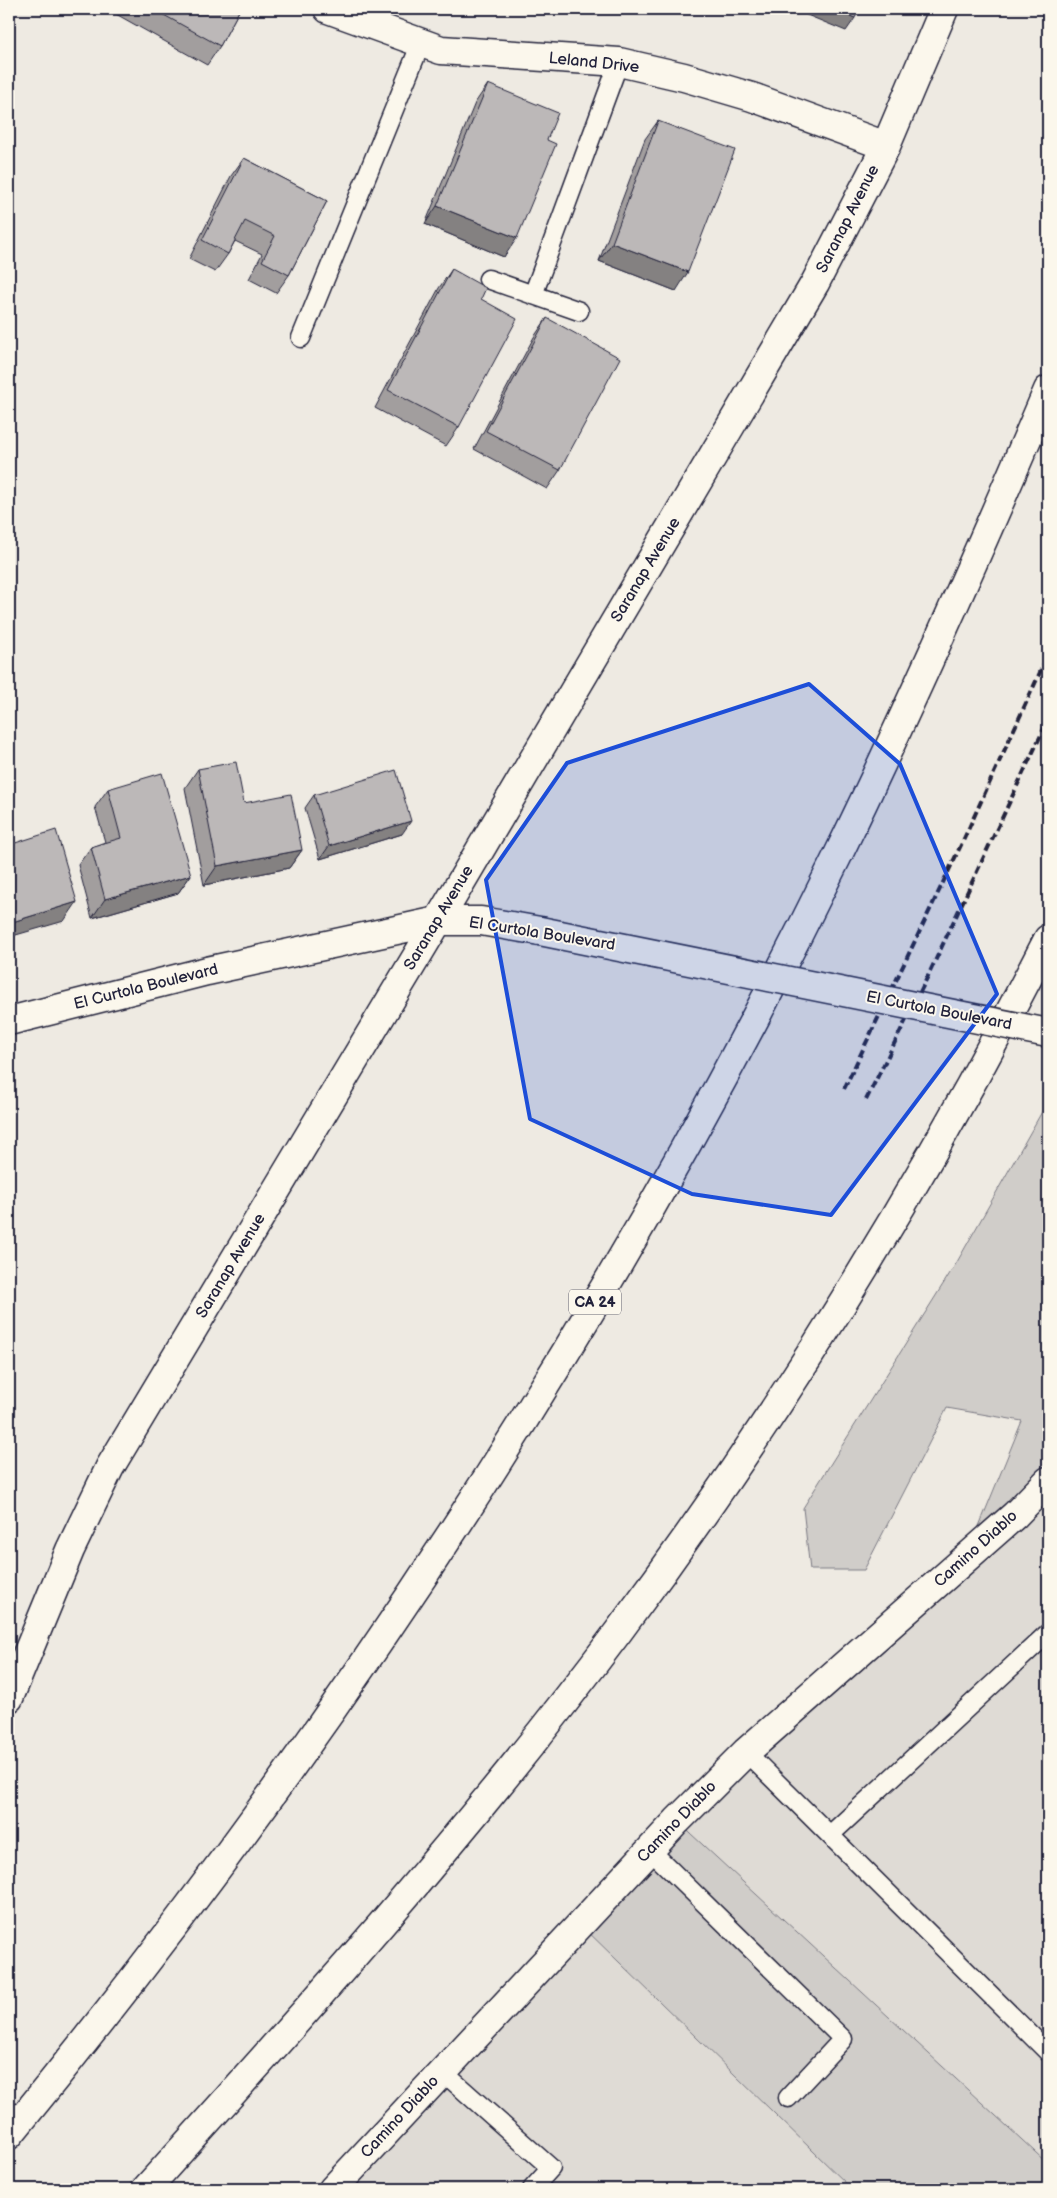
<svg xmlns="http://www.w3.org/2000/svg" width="1057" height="2198" font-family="'Balsamiq Sans',sans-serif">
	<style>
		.built { fill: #dfdbd5 }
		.green { fill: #d0cdc9; stroke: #797882 }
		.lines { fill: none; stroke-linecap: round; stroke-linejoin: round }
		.service-casing { stroke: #22223b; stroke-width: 21 }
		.minor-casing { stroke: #22223b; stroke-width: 31 }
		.tertiary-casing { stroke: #22223b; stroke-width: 31 }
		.motorway-casing { stroke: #22223b; stroke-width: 31 }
		.service { stroke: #fbf7ec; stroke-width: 18 }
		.minor { stroke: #fbf7ec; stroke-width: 28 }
		.tertiary { stroke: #fbf7ec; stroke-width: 28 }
		.motorway { stroke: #fbf7ec; stroke-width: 28 }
		.rail { stroke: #22223b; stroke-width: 4; stroke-dasharray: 8 4; stroke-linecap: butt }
		.minor-bridge-casing { stroke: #22223b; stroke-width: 31; stroke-linecap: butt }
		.minor-bridge { stroke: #fbf7ec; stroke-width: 28 }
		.wall { fill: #a29e9e; stroke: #22223b }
		.shaded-wall { fill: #848181; stroke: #22223b }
		.building { fill: #bcb8b8; stroke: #22223b }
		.marked { fill: #1d4ed8; fill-opacity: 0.2; stroke: #1d4ed8; stroke-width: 4; stroke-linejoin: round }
		.labels { text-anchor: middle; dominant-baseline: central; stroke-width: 4; stroke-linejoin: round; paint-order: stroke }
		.shield { fill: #fbf7ec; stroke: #636270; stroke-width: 1 }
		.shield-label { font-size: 15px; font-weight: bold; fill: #22223b }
		.street-label { font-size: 16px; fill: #22223b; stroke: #fbf7ec }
	</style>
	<rect width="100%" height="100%" fill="#eeeae2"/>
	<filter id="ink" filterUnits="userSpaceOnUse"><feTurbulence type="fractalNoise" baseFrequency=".02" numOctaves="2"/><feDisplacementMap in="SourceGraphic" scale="10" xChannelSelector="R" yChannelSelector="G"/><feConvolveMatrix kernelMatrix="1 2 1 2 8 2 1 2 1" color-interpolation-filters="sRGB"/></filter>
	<g filter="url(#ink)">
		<path class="built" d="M1048,1481V2164L677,1821Z
			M580,1924L852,2189H333Z"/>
		<path class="green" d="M1048,1101V1481L966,1558L1022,1421L947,1408L864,1570H810L803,1508L957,1262Z
			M677,1821L1048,2164V2189H852L580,1924Z"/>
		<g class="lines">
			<g class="service-casing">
				<path id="service" d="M488,279L579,311
					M533,295L619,62
					M301,338L421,43
					M746,1752L1048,2052
					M830,1835L1048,1633
					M650,1850L843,2039L788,2098
					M443,2072L551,2168L532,2189"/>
			</g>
			<g class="minor-casing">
				<path id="minor" d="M328,9L441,50L619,62L684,77L752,97L886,146
					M9,1021L207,971L438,921H481L540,931
					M9,1698L70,1550L110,1467L438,921L815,283L886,146L944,9"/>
			</g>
			<g class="tertiary-casing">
				<path id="tertiary" d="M333,2189L677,1821L746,1752L1015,1515L1048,1481"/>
			</g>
			<g class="motorway-casing">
				<path id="motorway" d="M9,2135C331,1742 614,1313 837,857C912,703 981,547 1048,390
					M146,2189C310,2008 472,1827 618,1632C781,1414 925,1180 1048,939"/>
			</g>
			<use href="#service" class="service"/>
			<use href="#minor" class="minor"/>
			<use href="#tertiary" class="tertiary"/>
			<use href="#motorway" class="motorway"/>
			<path class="rail" d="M844,1089L962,843L1048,655
				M866,1100L928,976L1048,720"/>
			<g class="minor-bridge-casing">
				<path id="minor-bridge" d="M540,931L1048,1033"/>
			</g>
			<use href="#minor-bridge" class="minor-bridge"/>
		</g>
		<path class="wall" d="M107,9H240L220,46L207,65Z
			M488,84L547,140L504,257L425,224L475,103Z
			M658,121L676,291L599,261L645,139Z
			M244,158L327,201L289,275L276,293L249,279L262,254L235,241L228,254L215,272L189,259L231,176Z
			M452,269L481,299L459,427L446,446L375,408L439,288Z
			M547,318L560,470L547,489L474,449L534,337Z
			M198,769L244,803L302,850L289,868L204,885L185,788Z
			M108,789L191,875L178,893L92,918L78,865L91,847L105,842L95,807Z
			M314,795L402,834L320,859L305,808Z"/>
		<path class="shaded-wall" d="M805,9H833L855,18L846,31L802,13Z
			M437,206L517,238L504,257L425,224Z
			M612,243L688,272L676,291L599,261Z
			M411,821L402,834L320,859L329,846Z
			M302,850L289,868L204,885L217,866Z
			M191,875L178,893L92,918L105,899Z
			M77,902L64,921L9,937V923Z"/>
		<path class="building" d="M153,9H240L220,46Z
			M833,9H859L855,18Z
			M488,84L558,113L547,140L556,144L517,238L437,206Z
			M658,121L735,150L688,272L612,243Z
			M244,158L327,201L289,275L262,261L275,236L245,221L228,254L202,240Z
			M452,269L486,288L481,299L517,319L459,427L388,390Z
			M547,318L620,358L560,470L486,431Z
			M236,762L244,803L291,794L302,850L217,866L198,769Z
			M396,770L411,821L329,846L314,795Z
			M162,773L191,875L105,899L91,847L121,838L108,789Z
			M56,830L77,902L9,923V864L11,863L9,857V845Z"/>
	</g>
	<path class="marked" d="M809,684L900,764L997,994L831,1215L692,1194L530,1119L486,880L567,763Z"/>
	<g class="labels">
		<rect class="shield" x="569" y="1289.5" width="52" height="25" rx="4"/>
		<g class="shield-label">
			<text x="595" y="1302">CA 24</text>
		</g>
		<g class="street-label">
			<text transform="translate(594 63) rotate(6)">Leland Drive</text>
			<text transform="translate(848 219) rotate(-63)">Saranap Avenue</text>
			<text transform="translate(646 570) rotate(-59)">Saranap Avenue</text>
			<text transform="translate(439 918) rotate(-59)">Saranap Avenue</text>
			<text transform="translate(542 934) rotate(9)">El Curtola Boulevard</text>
			<text transform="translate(146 987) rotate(-14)">El Curtola Boulevard</text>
			<text transform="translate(939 1011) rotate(11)">El Curtola Boulevard</text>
			<text transform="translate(231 1266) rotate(-59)">Saranap Avenue</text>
			<text transform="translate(976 1549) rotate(-42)">Camino Diablo</text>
			<text transform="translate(677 1822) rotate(-46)">Camino Diablo</text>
			<text transform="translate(400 2117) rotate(-47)">Camino Diablo</text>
		</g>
	</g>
	<rect width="1057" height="2198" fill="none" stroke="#fbf7ec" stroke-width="30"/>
	<rect x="15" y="15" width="1027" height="2168" fill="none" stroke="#22223b" stroke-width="2" filter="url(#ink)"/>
</svg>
